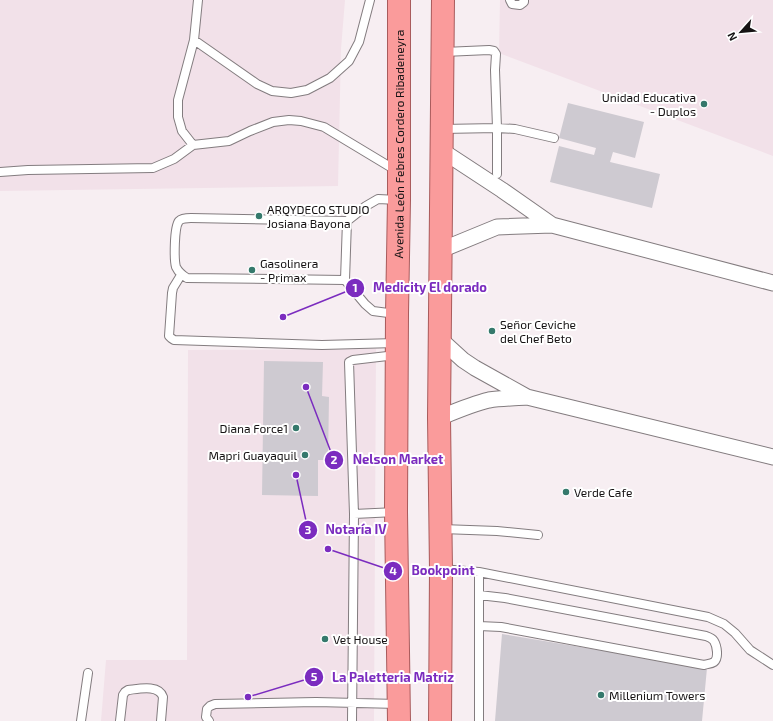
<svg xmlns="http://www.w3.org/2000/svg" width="773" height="721" font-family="'Exo 2',sans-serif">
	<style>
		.built { fill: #f2e1e9 }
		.building { fill: #cecad1 }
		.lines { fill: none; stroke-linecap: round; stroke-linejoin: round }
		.service-casing { stroke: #837c7f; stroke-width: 10 }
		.minor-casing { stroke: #837c7f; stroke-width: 17 }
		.trunk-casing { stroke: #a95b5c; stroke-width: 24 }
		.service { stroke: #fff; stroke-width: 8 }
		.minor { stroke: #fff; stroke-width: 15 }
		.trunk { stroke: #fa9b9b; stroke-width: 22 }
		.poi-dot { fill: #35796c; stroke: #fff; stroke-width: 1.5 }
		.labels { text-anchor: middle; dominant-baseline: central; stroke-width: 4; stroke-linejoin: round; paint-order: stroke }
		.poi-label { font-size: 12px; fill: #161314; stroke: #fff; text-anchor: start }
		.street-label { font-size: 12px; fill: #161314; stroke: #fff }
		.leader { fill: none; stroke: #7b2cbf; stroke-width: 1.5 }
		.callout-dot { fill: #7b2cbf; stroke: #fff; stroke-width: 1.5 }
		.mark-label { font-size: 12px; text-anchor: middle; font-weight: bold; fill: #fff }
		.callout-label { font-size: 13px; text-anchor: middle; font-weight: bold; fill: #7b2cbf; stroke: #fff; stroke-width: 4; stroke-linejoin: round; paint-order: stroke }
	</style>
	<rect width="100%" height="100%" fill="#f7eef2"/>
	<path class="built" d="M0,0H345L341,49L338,186L0,191Z
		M500,0H773V156L499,53Z
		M376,349L374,721H101L106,660H187L188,350Z"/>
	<path class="building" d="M568,103L644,122L635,158L613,152L610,162L660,174L652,208L550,182L559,146L594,155L596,148L559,138Z
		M264,361L323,362L322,396L329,397L328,460H318V496L262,495Z
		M502,634L707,668L702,721H495Z"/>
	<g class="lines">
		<g class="service-casing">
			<path id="service" d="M198,0L194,40L178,100V117L182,131L193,145L229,141L250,131L273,122L289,120L301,121L324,127L397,171
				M510,0L512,4L520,5L524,2V0
				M194,40L257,84L272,91L291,93L307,90L330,78L349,61L359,42L370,0
				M444,52L489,50L494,51L496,54L495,70L497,128V174
				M442,129L497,128L515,129L554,138
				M0,172L28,170L153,168L174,159L193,145
				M181,275L173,288L172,293L169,336L171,338L174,340L322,345L396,343
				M345,280L187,278C182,275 179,273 176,267C174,260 174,227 179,221C182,218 187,218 191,218L347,221
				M396,314L373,311L365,304L345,280L347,221L366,206L378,199L398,200
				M354,514L396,512
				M442,529L497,531L538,535
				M441,569L479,572L708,617L724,624L735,633L750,650L773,665
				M479,572V721
				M479,626L501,627L704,665C707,664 711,664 714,662C719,658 717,646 714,641C712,638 709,637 706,636L505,598L479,595
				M81,721L88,673
				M120,721L123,695L125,692L128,690C138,689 159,684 163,697L161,721
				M209,721L206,717L207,709L210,706L215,704L316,702L398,704
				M352,721L354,514L349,362L353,360L396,355"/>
		</g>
		<g class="minor-casing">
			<path id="minor" d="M441,150L502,190L552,225
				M441,250L497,227L552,225L773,283
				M440,339L463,360L475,368L527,397L773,457
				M439,418C456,411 472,404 489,400C501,398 514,398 527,397"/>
		</g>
		<g class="trunk-casing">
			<g id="trunk">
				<path id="s1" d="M399,721L396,512L397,314L399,200V0"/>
				<path d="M440,721L441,569L439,418L443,0"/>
			</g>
		</g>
		<use href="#service" class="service"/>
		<use href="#minor" class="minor"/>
		<use href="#trunk" class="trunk"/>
	</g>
	<g class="poi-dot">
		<circle cx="704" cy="104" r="4"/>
		<circle cx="259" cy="216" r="4"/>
		<circle cx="252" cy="270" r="4"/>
		<circle cx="492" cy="331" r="4"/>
		<circle cx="296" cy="428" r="4"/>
		<circle cx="305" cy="455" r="4"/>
		<circle cx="566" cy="492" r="4"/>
		<circle cx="325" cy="639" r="4"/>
		<circle cx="601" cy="695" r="4"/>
	</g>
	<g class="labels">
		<g class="poi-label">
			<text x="696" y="97" text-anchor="end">Unidad Educativa<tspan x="696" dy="14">- Duplos</tspan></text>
			<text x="267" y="209">ARQYDECO STUDIO<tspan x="267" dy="14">Josiana Bayona</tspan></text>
			<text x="260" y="263">Gasolinera<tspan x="260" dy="14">- Primax</tspan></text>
			<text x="500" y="324">Señor Ceviche<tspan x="500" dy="14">del Chef Beto</tspan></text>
			<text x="288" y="428" text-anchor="end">Diana Force1</text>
			<text x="297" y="455" text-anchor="end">Mapri Guayaquil</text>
			<text x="574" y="492">Verde Cafe</text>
			<text x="333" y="639">Vet House</text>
			<text x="609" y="695">Millenium Towers</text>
		</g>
		<g class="street-label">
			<text stroke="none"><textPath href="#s1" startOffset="577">Avenida León Febres Cordero Ribadeneyra</textPath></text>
		</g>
	</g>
	<path class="leader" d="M283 317L355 288M306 387L334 460M296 475L308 530M328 549L393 571M248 697L314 677"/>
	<g class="callout-dot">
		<circle cx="283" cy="317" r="4"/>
		<circle cx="306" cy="387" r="4"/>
		<circle cx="296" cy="475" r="4"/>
		<circle cx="328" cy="549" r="4"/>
		<circle cx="248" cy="697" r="4"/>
		<circle cx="355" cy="288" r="10"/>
		<circle cx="334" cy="460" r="10"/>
		<circle cx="308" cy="530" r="10"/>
		<circle cx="393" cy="571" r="10"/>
		<circle cx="314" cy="677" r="10"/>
	</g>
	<g class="mark-label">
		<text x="355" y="292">1</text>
		<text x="334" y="464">2</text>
		<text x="308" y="534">3</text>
		<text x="393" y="575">4</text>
		<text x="314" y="681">5</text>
	</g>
	<g class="callout-label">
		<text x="430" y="292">Medicity El dorado</text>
		<text x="398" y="464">Nelson Market</text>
		<text x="356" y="534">Notaría IV</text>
		<text x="443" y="575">Bookpoint</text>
		<text x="393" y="682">La Paletteria Matriz</text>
	</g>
	<g transform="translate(741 32) rotate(243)" stroke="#ffffff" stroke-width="3" paint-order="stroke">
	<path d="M0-3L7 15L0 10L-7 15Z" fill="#161314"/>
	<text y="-6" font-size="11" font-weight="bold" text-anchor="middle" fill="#161314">N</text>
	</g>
</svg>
